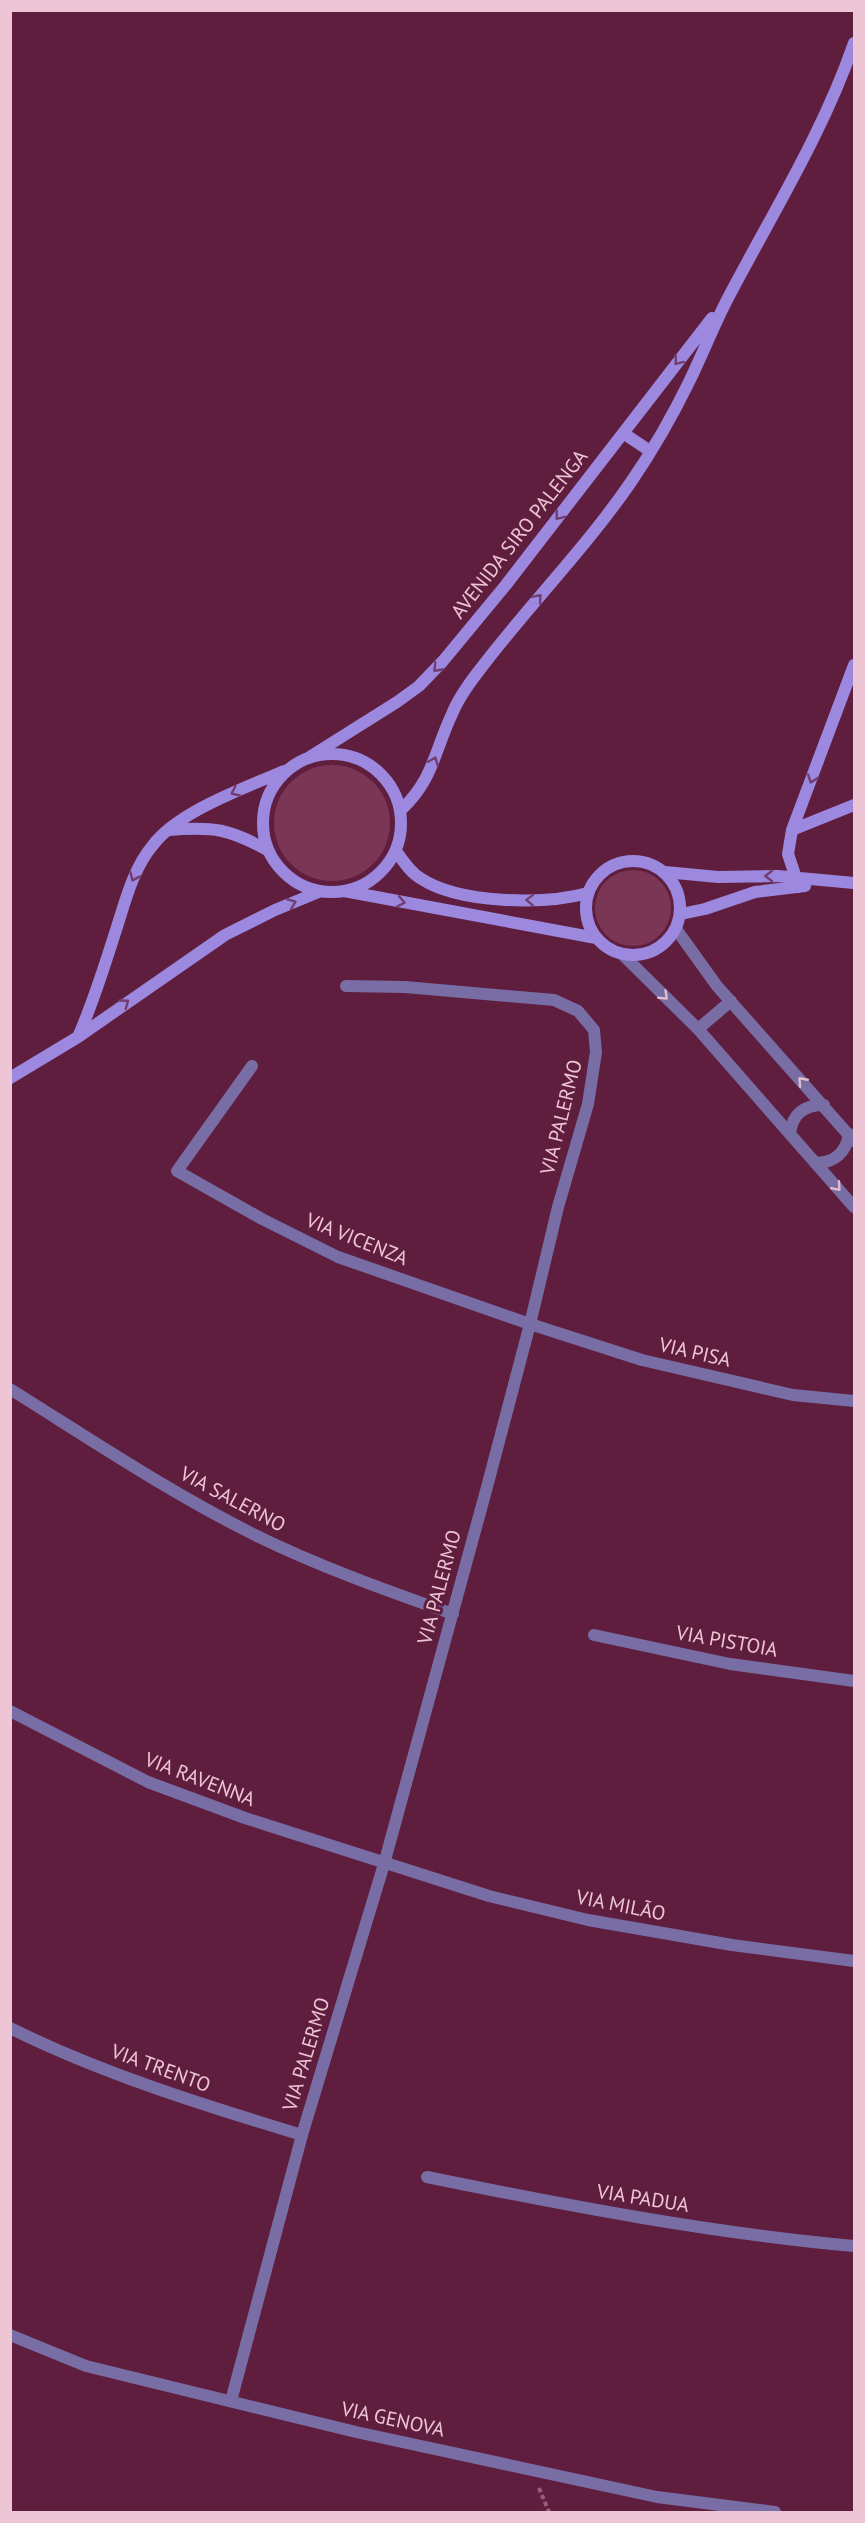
<svg xmlns="http://www.w3.org/2000/svg" width="865" height="2523" font-family="'PT Sans',sans-serif">
	<style>
		.green { fill: #7b3655 }
		.lines { fill: none; stroke-linecap: round; stroke-linejoin: round }
		.path { stroke: #975f79; stroke-width: 4; stroke-dasharray: 4.5 3; stroke-linecap: butt }
		.street { stroke: #796da5; stroke-width: 12 }
		.secondary { stroke: #9d88e0; stroke-width: 12 }
		.oneway { stroke: #723e6f }
		.oneway2 { stroke: #e2bccf }
		.labels { text-anchor: middle; dominant-baseline: central; stroke-width: 6; stroke-linejoin: round; paint-order: stroke }
		.street-label { font-size: 20px; fill: #eec5d4; stroke: #5f1e3e }
	</style>
	<rect width="100%" height="100%" fill="#5f1e3e"/>
	<path class="green" d="M274 823a58 58 0 1 1 116 0a58 58 0 1 1-116 0Z
		M595 908a38 38 0 1 1 76 0a38 38 0 1 1-76 0Z"/>
	<g class="lines">
		<path class="path" d="M539,2488L549,2512"/>
		<path class="street" d="M676,929L717,986L854,1141
			M623,955L698,1029L854,1207
			M698,1029L731,1001
			M252,1066L177,1171L262,1219L338,1257L530,1324L642,1360L793,1395L854,1401
			M790,1134C792,1114 804,1105 824,1105
			M815,1163C834,1163 846,1153 849,1134
			M10,1389C90,1439 169,1492 253,1534C318,1566 385,1590 453,1614
			M594,1635L730,1664L854,1681
			M10,1711L148,1782L245,1818L489,1896L588,1920L732,1945L854,1961
			M10,2028C103,2074 203,2105 302,2135
			M427,2177C569,2206 710,2233 854,2246
			M10,2335L86,2366L356,2432L657,2497L775,2512
			M231,2401L302,2135L384,1864L487,1487L530,1324L558,1207L588,1104L596,1052L594,1030L578,1011L554,1000L405,987L346,986"/>
		<path class="secondary" d="M623,433L650,451
			M263 823a69 69 0 1 1 138 0a69 69 0 1 1-138 0Z
			M308,758L397,702L419,686L443,661L505,586L712,318
			M402,809C434,778 434,752 452,714C458,699 468,685 478,672C527,607 585,549 631,482C653,450 673,415 690,380C703,353 714,325 728,298C772,214 823,133 854,43
			M169,830C213,826 230,829 269,851
			M792,830L854,805
			M396,851C403,861 410,872 420,878C459,904 544,905 588,893
			M586 908a47 47 0 1 1 94 0a47 47 0 1 1-94 0Z
			M665,872L718,877L778,876L854,883
			M799,887L788,854L792,830L854,665
			M344,891L596,938
			M681,914L705,909L755,892L805,886
			M78,1037C93,1003 104,968 115,933C125,903 132,870 153,845C179,811 245,788 284,771
			M10,1078L78,1037L225,935L275,910L321,891"/>
	</g>
	<defs><path id="oneway-chevron" d="M-2-3.5L2.5 0L-2 3.5" fill="none" stroke-width="1.6" stroke-linecap="round" stroke-linejoin="round" transform="scale(1.5)"/></defs>
	<g class="oneway">
		<use href="#oneway-chevron" transform="translate(678 361) rotate(128)"/>
		<use href="#oneway-chevron" transform="translate(559 516) rotate(128)"/>
		<use href="#oneway-chevron" transform="translate(538 598) rotate(-50)"/>
		<use href="#oneway-chevron" transform="translate(437 668) rotate(134)"/>
		<use href="#oneway-chevron" transform="translate(434 761) rotate(-68)"/>
		<use href="#oneway-chevron" transform="translate(812 779) rotate(109)"/>
		<use href="#oneway-chevron" transform="translate(235 792) rotate(155)"/>
		<use href="#oneway-chevron" transform="translate(769 876) rotate(-180)"/>
		<use href="#oneway-chevron" transform="translate(134 877) rotate(114)"/>
		<use href="#oneway-chevron" transform="translate(530 900) rotate(-178)"/>
		<use href="#oneway-chevron" transform="translate(401 902) rotate(11)"/>
		<use href="#oneway-chevron" transform="translate(292 903) rotate(-22)"/>
		<use href="#oneway-chevron" transform="translate(125 1003) rotate(-36)"/>
	</g>
	<g class="oneway2">
		<use href="#oneway-chevron" transform="translate(664 996) rotate(44)"/>
		<use href="#oneway-chevron" transform="translate(802 1081) rotate(-132)"/>
		<use href="#oneway-chevron" transform="translate(837 1187) rotate(49)"/>
	</g>
	<g class="labels">
		<g class="street-label">
			<text transform="translate(519 534) rotate(-52)">AVENIDA SIRO PALENGA</text>
			<text transform="translate(561 1117) rotate(-76)">VIA PALERMO</text>
			<text transform="translate(357 1239) rotate(22)">VIA VICENZA</text>
			<text transform="translate(695 1352) rotate(13)">VIA PISA</text>
			<text transform="translate(233 1499) rotate(28)">VIA SALERNO</text>
			<text transform="translate(439 1587) rotate(-75)">VIA PALERMO</text>
			<text transform="translate(727 1641) rotate(10)">VIA PISTOIA</text>
			<text transform="translate(200 1779) rotate(21)">VIA RAVENNA</text>
			<text transform="translate(621 1905) rotate(11)">VIA MILÃO</text>
			<text transform="translate(306 2054) rotate(-73)">VIA PALERMO</text>
			<text transform="translate(161 2068) rotate(20)">VIA TRENTO</text>
			<text transform="translate(643 2198) rotate(9)">VIA PADUA</text>
			<text transform="translate(393 2419) rotate(12)">VIA GENOVA</text>
		</g>
	</g>
	<rect width="865" height="2523" fill="none" stroke="#eec5d4" stroke-width="24"/>
</svg>
